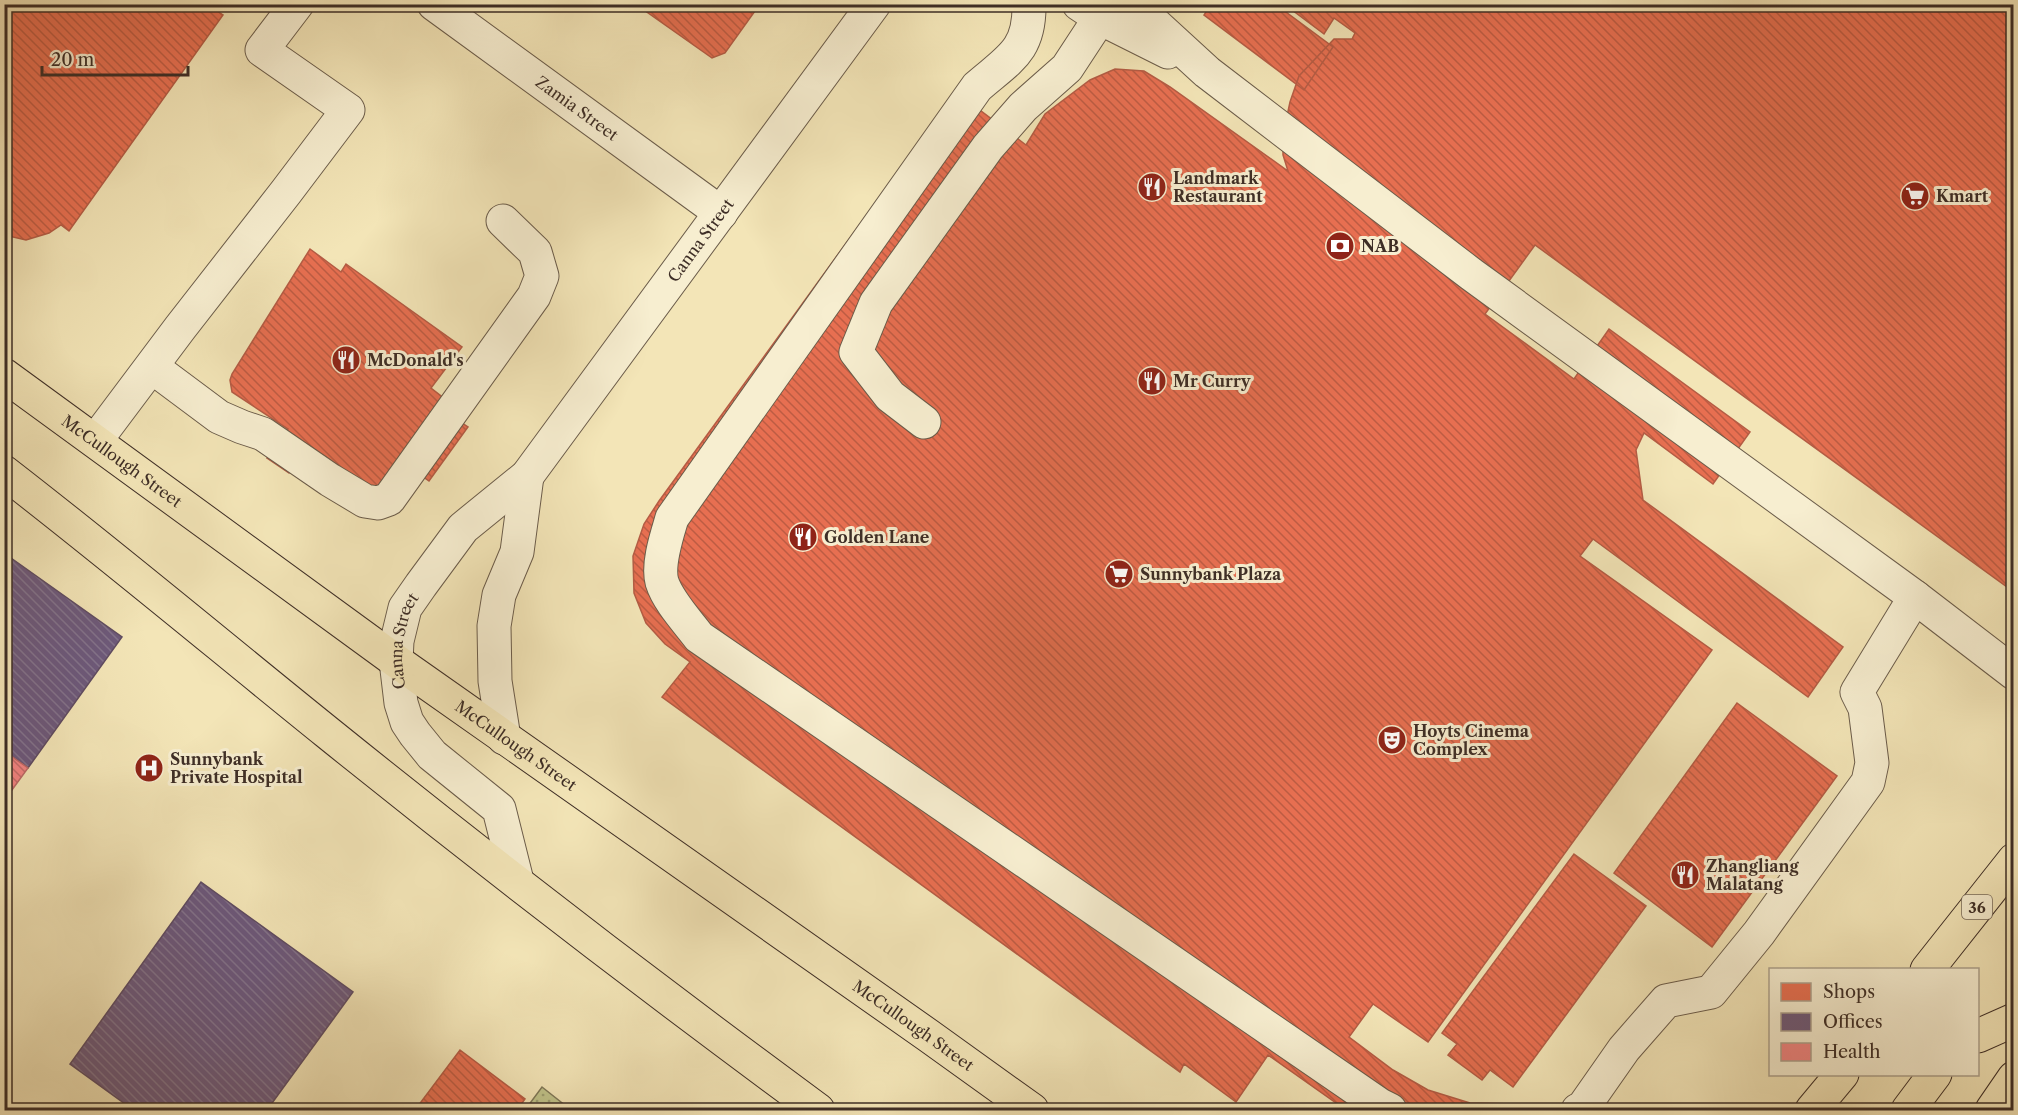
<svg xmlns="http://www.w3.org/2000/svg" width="2018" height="1115" font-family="'Libre Caslon Text',serif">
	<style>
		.grass { fill: url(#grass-dots); stroke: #7f7858; stroke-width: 1.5 }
		.shops { fill: url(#shops-back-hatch); stroke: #b45c44; stroke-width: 1.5 }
		.offices { fill: url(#offices-back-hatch); stroke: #5f4c61; stroke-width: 1.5 }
		.health { fill: url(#health-back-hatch); stroke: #bc6a66; stroke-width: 1.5 }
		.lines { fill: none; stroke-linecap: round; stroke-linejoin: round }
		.minor-casing { stroke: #6b5c4a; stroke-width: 35 }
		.major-casing { stroke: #3e2e26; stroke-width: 35 }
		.minor { stroke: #f7eed0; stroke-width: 33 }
		.major { stroke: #f3e5b7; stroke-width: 33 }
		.labels { text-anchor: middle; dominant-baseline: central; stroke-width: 6; stroke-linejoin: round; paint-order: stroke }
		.shield { fill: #f7eed0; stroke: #766859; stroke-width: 1.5 }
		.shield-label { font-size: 15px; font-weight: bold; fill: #3e2e26 }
		.street-label { font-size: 16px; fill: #3e2e26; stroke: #f7eed0 }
		.poi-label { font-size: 16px; font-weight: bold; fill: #3e2e26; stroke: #f7eed0; text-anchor: start }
	</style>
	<defs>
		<pattern id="grass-dots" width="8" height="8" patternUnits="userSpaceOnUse" patternTransform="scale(1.5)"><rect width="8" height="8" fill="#c0c38a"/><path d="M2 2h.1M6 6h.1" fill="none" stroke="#9d9f71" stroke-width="1.8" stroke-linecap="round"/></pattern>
		<pattern id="shops-back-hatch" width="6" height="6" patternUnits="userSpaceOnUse" patternTransform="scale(1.5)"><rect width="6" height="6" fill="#e76f51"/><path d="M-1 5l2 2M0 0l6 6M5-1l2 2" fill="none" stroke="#bd5c43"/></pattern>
		<pattern id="offices-back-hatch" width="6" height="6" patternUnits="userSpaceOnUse" patternTransform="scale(1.5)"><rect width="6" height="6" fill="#6d597a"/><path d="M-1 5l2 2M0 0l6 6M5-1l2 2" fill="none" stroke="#83738b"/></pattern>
		<pattern id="health-back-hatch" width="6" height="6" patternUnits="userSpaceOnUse" patternTransform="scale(1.5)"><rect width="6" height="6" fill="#f28482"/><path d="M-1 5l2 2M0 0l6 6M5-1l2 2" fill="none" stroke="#c56c6a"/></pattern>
	</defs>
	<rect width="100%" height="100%" fill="#f3e5b7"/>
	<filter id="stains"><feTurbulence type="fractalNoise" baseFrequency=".00333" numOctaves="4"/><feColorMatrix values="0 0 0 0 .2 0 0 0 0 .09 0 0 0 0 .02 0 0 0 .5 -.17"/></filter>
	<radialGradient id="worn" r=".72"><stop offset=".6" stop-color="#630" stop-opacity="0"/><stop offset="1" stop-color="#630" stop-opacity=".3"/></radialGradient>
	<path class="grass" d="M542,1087L571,1110H525Z"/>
	<path class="shops" d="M4,4H215L214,9L223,15L69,231L61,225L49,233L26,240L4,235Z
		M642,4H760L725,53L712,58L644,10Z
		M1211,4H1275L1333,47L1304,90L1204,15Z
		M1284,4H2014V592L1535,245L1485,314L1574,379L1609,329L1750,432L1713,484L1644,433L1636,450L1643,500L1843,647L1808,697L1593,539L1580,556L1712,650L1428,1042L1373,1004L1349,1037L1393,1070L1428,1090L1470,1103L1515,1104L1516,1110H1346L1268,1055L1236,1102L1184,1064L1180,1072L662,697L690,662L665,644L646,623L634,593L633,556L644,524L659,501L956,92L1026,145L1045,114L1090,80L1115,69L1144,71L1170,87L1288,171L1283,155V135L1290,102L1299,76L1334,39H1352L1355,33L1334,18L1324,34Z
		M310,249L341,272L346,264L462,347L431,388L450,403L444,411L468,427L429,481L405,464L382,497L309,445L289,473L267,458L288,429L232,392L230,380L232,374Z
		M1737,703L1837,776L1712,947L1614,873Z
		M1574,854L1646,906L1513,1087L1490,1070L1482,1080L1448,1055L1457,1044L1442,1033Z
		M460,1050L525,1099L517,1110H415Z"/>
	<path class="offices" d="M4,553L122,637L28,768L4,751Z
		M201,882L353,992L267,1110H120L125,1104L70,1064Z"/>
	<path class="health" d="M4,751L28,768L4,801Z"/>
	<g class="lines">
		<g class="minor-casing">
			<g id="minor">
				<path id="s1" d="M434,4L721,213"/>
				<path d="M1029,4C1030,51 1009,59 977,87L672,518C667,535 657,564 662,582C668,601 687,621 699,637L1380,1105L1390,1110"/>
				<path d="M1079,4L1100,18L1168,52"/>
				<path d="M1133,4L1207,72L1471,274L1915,597L2014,673"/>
				<path d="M152,367L219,417L242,427L263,434L330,480L365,501L378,503L389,499L534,296L542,276L535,252L503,221"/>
				<path d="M924,422L890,396L856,352L876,303L988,147L1023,107L1067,68L1109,4"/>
				<path d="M96,440L180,328L286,192L348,110L262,50L297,4"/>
				<path d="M504,738L495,681L494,626L499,595L517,552L527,476"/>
				<path id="s2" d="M517,881L499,809L432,755L415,734L407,722L401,703L396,661L397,641L405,608L421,585L463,528L527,476L874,4"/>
				<path d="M1578,1110L1582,1109L1624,1049L1666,1001L1711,992L1759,933L1868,782L1872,763L1865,708L1857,692L1915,597"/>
			</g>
		</g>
		<g class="major-casing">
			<g id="major">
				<path id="s3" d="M4,375L396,661L929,1036L1032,1110"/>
				<path d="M4,472C114,557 220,646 328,733C488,862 652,988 818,1110"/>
				<path d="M1927,970L2014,860"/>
				<path d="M1978,1036L2014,1020"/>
				<path d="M1812,1110L1842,1074"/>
				<path d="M1908,1110L1935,1074"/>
				<path d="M1992,1110L2014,1078"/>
			</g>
		</g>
		<use href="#minor" class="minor"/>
		<use href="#major" class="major"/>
	</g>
	<defs>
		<g id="restaurant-disc" transform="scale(1.5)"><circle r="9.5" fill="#8f2418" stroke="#f7eed0"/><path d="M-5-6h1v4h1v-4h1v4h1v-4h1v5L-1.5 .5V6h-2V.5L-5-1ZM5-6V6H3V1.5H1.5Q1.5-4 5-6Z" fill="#fff"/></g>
		<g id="supermarket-disc" transform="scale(1.5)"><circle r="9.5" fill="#8f2418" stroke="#f7eed0"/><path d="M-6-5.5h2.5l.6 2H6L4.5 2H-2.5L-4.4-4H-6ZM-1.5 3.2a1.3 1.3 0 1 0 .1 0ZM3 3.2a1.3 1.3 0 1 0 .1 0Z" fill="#fff"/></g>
		<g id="bank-disc" transform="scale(1.5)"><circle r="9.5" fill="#8f2418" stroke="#f7eed0"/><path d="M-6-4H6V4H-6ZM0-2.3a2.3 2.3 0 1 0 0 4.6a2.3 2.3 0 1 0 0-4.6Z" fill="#fff"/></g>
		<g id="theatre-disc" transform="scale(1.5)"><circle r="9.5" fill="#8f2418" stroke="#f7eed0"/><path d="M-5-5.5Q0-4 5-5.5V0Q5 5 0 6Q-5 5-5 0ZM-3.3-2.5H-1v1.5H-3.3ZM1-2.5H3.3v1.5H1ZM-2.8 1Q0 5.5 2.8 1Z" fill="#fff"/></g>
		<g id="hospital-disc" transform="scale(1.5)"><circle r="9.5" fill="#8f2418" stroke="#f7eed0"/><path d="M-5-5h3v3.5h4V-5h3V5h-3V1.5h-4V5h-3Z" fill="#fff"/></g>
	</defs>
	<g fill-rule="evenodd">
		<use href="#restaurant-disc" x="1152" y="187"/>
		<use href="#supermarket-disc" x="1915" y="196"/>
		<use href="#bank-disc" x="1340" y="246"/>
		<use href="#restaurant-disc" x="346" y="360"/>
		<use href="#restaurant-disc" x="1152" y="381"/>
		<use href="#restaurant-disc" x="803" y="537"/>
		<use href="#supermarket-disc" x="1119" y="574"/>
		<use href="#theatre-disc" x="1392" y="740"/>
		<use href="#hospital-disc" x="149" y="768"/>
		<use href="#restaurant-disc" x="1685" y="875"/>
	</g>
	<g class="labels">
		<rect class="shield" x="1962" y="895" width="30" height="24" rx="4.5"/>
		<g class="shield-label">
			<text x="1977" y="907">36</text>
		</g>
		<g class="street-label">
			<text stroke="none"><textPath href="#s1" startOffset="177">Zamia Street</textPath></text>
			<text stroke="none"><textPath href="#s2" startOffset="792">Canna Street</textPath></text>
			<text stroke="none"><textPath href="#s3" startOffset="146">McCullough Street</textPath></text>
			<text stroke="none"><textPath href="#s2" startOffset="285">Canna Street</textPath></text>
			<text stroke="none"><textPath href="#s3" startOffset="632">McCullough Street</textPath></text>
			<text stroke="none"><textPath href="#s3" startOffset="1118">McCullough Street</textPath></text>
		</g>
		<g class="poi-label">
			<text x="1173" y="178">Landmark<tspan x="1173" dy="18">Restaurant</tspan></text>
			<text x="1936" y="196">Kmart</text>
			<text x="1361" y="246">NAB</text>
			<text x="367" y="360">McDonald's</text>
			<text x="1173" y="381">Mr Curry</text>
			<text x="824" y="537">Golden Lane</text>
			<text x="1140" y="574">Sunnybank Plaza</text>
			<text x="1413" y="731">Hoyts Cinema<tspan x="1413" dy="18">Complex</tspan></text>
			<text x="170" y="759">Sunnybank<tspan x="170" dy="18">Private Hospital</tspan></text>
			<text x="1706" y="866">Zhangliang<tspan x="1706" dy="18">Malatang</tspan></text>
		</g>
	</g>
	<rect width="2018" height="1115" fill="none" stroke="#f3e5b7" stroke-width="24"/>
	<rect x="6" y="6" width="2006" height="1103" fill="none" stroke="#3e2e26" stroke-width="3"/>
	<rect x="12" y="12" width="1994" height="1091" fill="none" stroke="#3e2e26" stroke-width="1.5"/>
	<rect x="1769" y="968" width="210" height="108" fill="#f7eed0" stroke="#ada18c" stroke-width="1.5"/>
	<rect x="1781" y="983" width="30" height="18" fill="#e76f51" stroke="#ada18c" stroke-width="1.5"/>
	<text x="1823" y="998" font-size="18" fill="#3e2e26">Shops</text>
	<rect x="1781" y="1013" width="30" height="18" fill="#6d597a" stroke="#ada18c" stroke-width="1.5"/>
	<text x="1823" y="1028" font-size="18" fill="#3e2e26">Offices</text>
	<rect x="1781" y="1043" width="30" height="18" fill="#f28482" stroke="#ada18c" stroke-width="1.5"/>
	<text x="1823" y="1058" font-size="18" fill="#3e2e26">Health</text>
	<path d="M42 66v9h146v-9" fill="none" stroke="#3e2e26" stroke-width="3"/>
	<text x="51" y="66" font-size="18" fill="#3e2e26" stroke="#f7eed0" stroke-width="4.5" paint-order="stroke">20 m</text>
	<rect width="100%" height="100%" filter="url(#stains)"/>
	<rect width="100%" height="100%" fill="url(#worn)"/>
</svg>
